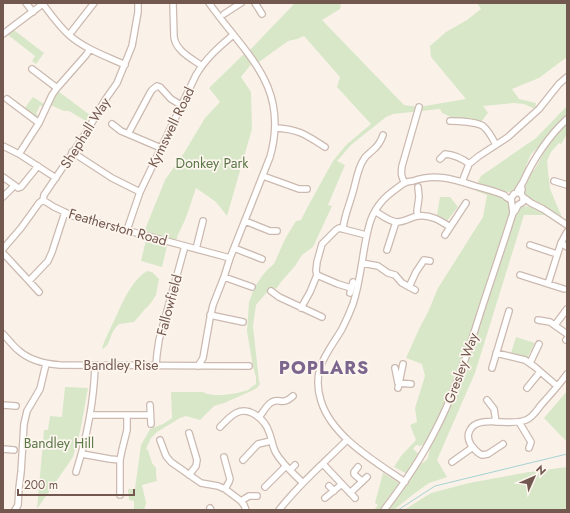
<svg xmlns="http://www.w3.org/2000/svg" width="570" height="513" font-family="Jost,sans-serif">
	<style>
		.green { fill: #d8e7c8 }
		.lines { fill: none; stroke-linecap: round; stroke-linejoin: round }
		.stream { stroke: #a6d1d3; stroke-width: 1 }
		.minor-casing { stroke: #ccb9b0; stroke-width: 8 }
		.minor { stroke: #fff; stroke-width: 5.5 }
		.labels { text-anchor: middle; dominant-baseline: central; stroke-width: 3.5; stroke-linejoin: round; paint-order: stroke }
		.street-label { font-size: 14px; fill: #73584f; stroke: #fdf6ef }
		.park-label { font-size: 14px; fill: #5b7748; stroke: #fdf6ef }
		.district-label { font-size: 18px; font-weight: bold; letter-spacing: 1px; fill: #7d668e; stroke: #fdf6ef }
	</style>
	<rect width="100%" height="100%" fill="#faf2e9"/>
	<path class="green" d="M295,3H341L340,9L322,20L404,105L419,107L466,99L431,57L430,46L446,32L467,20L481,9L477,3H567V57L539,78L512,89L519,99L536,103L535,109L524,104L514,103L483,106L488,113L481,122L451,117L442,113L440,109L393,114L386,117L351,145L337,161L345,165L328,205L332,206L313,247L302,255L295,266L281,282L276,289L274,288L271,291H268L256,305L253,326L259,381L260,384L257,388L249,392L224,403L214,406L200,420L186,416L180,418L157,432L151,438L146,449L148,450L152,463L156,468V475L157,481L142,485L146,503L144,510H134V501L129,500L128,489H135L136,481L141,445L150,429L163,424L172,418L171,392H203C213,398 237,394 248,390C250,388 253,386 256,384V377L253,367L247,331L249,302L254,288L262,276L268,269L274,264L285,239L296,221L301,220L307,208L333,161L346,145L371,124L337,87L340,77L304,36L297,39L288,41L259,62L249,51Z
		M14,30L44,53L36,64L32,61L35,56L8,35Z
		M245,53L252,63L241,77L251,92L252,129L227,216L216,202L196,188C192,199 189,210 185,220C182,227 178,233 176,241L144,232L165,180L184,153L205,118L220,102L209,88Z
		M58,91L90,115L86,121L69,111H64L50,105Z
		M33,97L44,104L43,107L40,105L36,114L39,116L36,117H34L33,114L24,109Z
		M567,106V116L554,128L538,148L531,154L526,166L527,167L523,176L522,175L517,186V187C511,196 505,191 496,188L495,190L477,184L481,176L536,138Z
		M567,122V134L561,144L559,143L551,152L547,161L550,189L562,217L561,219L544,206L529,199L525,196L524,190L529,178L528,177L530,174L535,169L550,141Z
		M476,188C485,191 502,195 508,201C511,205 510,210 510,214L469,344L447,401L428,440L421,446L416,445L413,449L418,453L414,463L407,474L394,467L401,456L416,440L410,425L417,422L415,408L425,376L422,364L406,358L420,327L428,312L438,288L483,217L487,195L476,191Z
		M440,197H450L458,207L447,221L437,215Z
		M523,206C540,206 548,215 561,224V226L545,215H524L475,373L437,460L447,477L429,483L411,496L394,510H387L418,467L422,463L424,462L428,458L431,443L450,408L462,376L511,225C514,218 516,210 523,206Z
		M146,240L167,246L162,267L141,261Z
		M147,271L152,272L159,279L156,295L151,303L145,309L134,322L119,324C117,326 114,329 113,332C109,338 110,345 103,349L102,348C105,338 110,330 114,321C122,304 130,282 147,271Z
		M516,337L535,343L527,358L511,353Z
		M65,387L88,388L80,432L73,457L37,509L44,430H48L50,416L62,417Z
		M567,391V442L544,418Z
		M567,467V510H404L431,493L469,483L529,472Z
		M383,473L399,483L381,510H374L378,505L375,503Z"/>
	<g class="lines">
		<path class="stream" d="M398,510L435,486L567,454"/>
		<g class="minor-casing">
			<path id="minor" d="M26,3L33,12
				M173,3L174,37C176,51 191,58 202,66
				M255,3L262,14
				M43,4C51,15 59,26 69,35C85,49 106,56 125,65
				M224,14L241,3
				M3,34L44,3
				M69,35L94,3
				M32,69L57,88
				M7,99L39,123
				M450,121C458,121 476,122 483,126C489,131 493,139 496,145
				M112,124L121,131L161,148
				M275,128C299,129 306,135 325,147
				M128,134L150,93L152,90L157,86L160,87L171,99L181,105
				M3,146L19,154L56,178
				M72,152L112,178L140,192
				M19,154L39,123L52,95L57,88L86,55L90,49
				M440,159L445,154C455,155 462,158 469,164
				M263,176L299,189H307
				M3,177L17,187L18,188L21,187L38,166
				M554,181L567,185
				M462,182L469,164L479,156L508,137L539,109L559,84L567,77
				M405,183C401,177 401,173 402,166L419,107
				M418,187L419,197L417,211L418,216
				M517,193C518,188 521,186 523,182C534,158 548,137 567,119
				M3,197L14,186
				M523,197L531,203L543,209L567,225
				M43,200L54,207L73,216L230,258
				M375,211C381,215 390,222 397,222C405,222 411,217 418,216C430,214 441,221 450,227
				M513,213L515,211L518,205L523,202V197L521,194L522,189L521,186
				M245,221L270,231H277
				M127,230L140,192L196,75C206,58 219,47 233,35
				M366,235L343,229C344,217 349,206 352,195C356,183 357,169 364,159C366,155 370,153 373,150C378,146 381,141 383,135
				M445,235L466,203
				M561,243L567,247
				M530,245L557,254
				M234,248L262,259
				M3,249L21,228L39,203L43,200L44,195L84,136L105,100L117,83L132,46L138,12V3
				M196,249L203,221
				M387,250L396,222
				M3,253L29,281L48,261L52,252L65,212
				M362,263L378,266L388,273L395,275L402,283L415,290
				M317,275L338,284L351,288
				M520,275L564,289
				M224,277L252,287
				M29,281L39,292
				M548,284L561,243L567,232
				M409,287L416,272L424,260L430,261
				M271,291L279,297L322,317
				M350,293L353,282
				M301,308L310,292L317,275L316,271L317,262L322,244L336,230L339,228L343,229
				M210,315L243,322
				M538,320L550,322L567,334
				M555,325L567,309
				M3,334C8,339 13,346 18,350C30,361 45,364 60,365L249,366
				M566,340L567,339
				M496,353L525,360L535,367L557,386
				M530,363L539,344
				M156,365L157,354L159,340L185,246
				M198,366L203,358L210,318L213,305L224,277L230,258L270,157C290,86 246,55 209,3
				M395,368L398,383L411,384
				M492,368L509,311
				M398,388L403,364
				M527,388L540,372
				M487,400L494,409L496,422
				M3,405L16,406
				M150,405L151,424
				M90,415H150
				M259,417C263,413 266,405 272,402C281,398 282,406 293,396
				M519,422L531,442L529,448
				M220,427C225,422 230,416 236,413C250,406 265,420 269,432C272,439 272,446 276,453C282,464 294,474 303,483
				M189,433L197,460L196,466L189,475
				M160,440L166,456L171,462L201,483L218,486L225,489L241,501L244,505L246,510
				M503,444L488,454L482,455C477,453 474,449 471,445C468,440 467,435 470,430C478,414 511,427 526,420C532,418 537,410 541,405C550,395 559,385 567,374
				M3,449L14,450
				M82,454L110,459L120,460
				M224,457L230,479L229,482L225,489
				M243,460L258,444L271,441
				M452,462L473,447
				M323,464L355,498
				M358,467L354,472V474L356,476L362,481
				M290,470L295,465
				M76,472C87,437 94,402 95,365
				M405,482C376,462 332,437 321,401C311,369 327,354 342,329C346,321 350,312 353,304C361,280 362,254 368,230C371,215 380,201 392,192C396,189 400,186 404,183C407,182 410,181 413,181C435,173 453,179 475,186C485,189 494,191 504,195L506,197L511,200
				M329,486L334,491
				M265,487L286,466
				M350,493L367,477
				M120,495V460L122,450L127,430V415
				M325,498L342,484
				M241,501L249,496H257
				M210,508L211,510
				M15,510L18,505L19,488L21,472L24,424L27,411L40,389L46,364
				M279,510C299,484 324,463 347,440
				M384,510C403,485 421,459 435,431C454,395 467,356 479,317C490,283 502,248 513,213L511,198L514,194"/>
		</g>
		<use href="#minor" class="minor"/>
	</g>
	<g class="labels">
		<g class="street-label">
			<text transform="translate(171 127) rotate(-64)">Kymswell Road</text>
			<text transform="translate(85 133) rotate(-58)">Shephall Way</text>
			<text transform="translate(118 227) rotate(16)">Featherston Road</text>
			<text transform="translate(169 305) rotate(-75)">Fallowfield</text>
			<text x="121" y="365">Bandley Rise</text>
			<text transform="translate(461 368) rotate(-70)">Gresley Way</text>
		</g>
		<g class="park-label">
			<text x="212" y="163">Donkey Park</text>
			<text x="59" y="443">Bandley Hill</text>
		</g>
		<g class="district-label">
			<text x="324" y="368">POPLARS</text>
		</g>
	</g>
	<rect width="570" height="513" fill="none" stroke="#73584f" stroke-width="8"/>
	<g transform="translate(534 477) rotate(45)" stroke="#fdf6ef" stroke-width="3" paint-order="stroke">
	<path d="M0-3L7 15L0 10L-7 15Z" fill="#73584f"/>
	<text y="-6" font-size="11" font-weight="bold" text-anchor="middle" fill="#73584f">N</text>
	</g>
	<path d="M18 489v6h116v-6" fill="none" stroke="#73584f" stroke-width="2"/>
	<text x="24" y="489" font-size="12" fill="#73584f" stroke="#fdf6ef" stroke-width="3" paint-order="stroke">200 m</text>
</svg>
